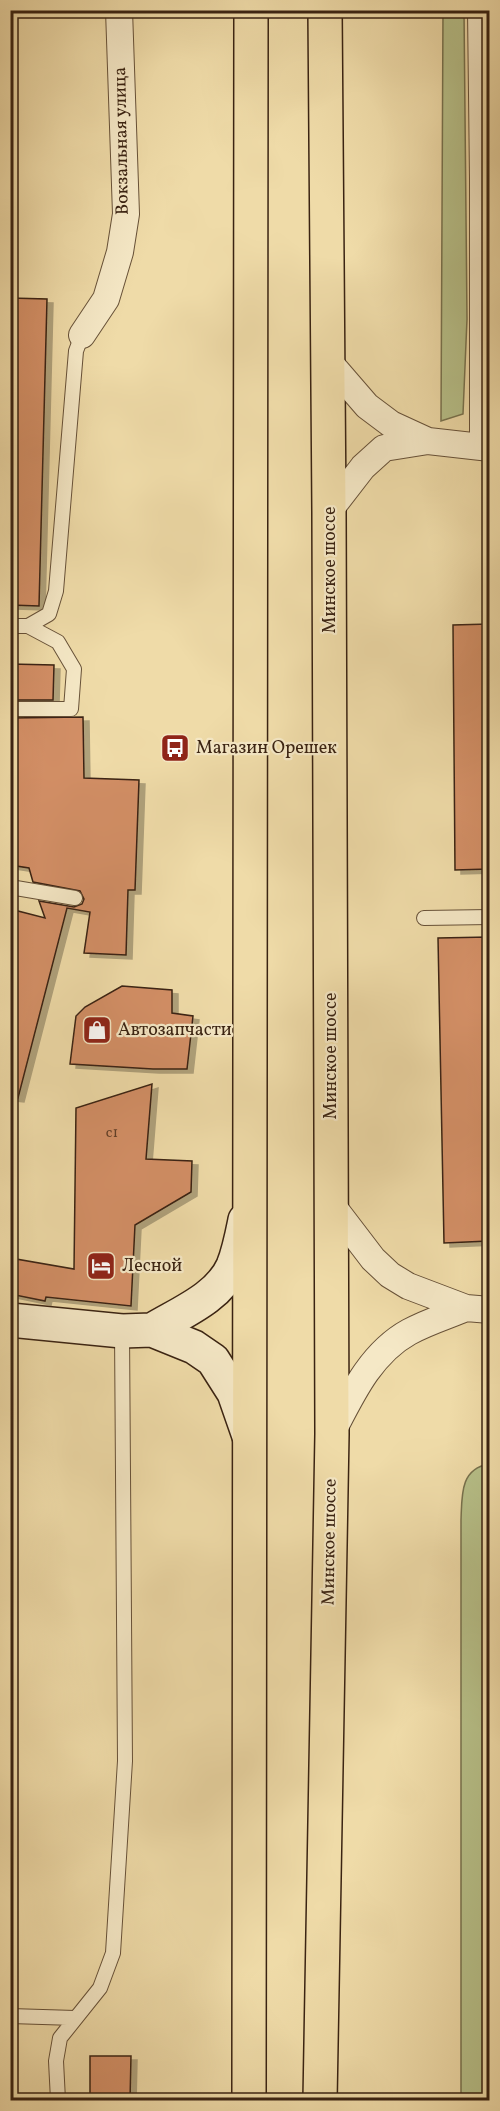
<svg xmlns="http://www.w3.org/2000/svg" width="500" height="2111" font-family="Vollkorn,serif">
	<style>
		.green { fill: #b7c089; stroke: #78724e; stroke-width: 1.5 }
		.building { fill: #d38f66; stroke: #3a2312; stroke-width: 1.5; filter: url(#shadow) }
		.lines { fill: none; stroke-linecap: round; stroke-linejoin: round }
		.lane-casing { stroke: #675138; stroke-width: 16 }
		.street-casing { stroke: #675138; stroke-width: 28 }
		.secondary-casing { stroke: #3a2312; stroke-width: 36 }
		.highway-casing { stroke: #3a2312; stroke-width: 36 }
		.lane { stroke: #f5e8c6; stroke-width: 14 }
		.street { stroke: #f5e8c6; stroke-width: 26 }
		.secondary { stroke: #f5e8c6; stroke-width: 33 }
		.highway { stroke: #efdba8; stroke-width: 33 }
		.labels { text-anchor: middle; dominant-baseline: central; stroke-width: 4.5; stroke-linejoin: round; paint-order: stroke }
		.number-label { font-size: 15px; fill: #603e27 }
		.street-label { font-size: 18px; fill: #3a2312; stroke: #f5e8c6 }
		.poi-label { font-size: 18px; fill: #3a2312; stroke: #f5e8c6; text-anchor: start }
	</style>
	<defs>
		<filter id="shadow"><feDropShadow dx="6" dy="4" stdDeviation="0" flood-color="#0004"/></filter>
	</defs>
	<rect width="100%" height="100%" fill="#efdba8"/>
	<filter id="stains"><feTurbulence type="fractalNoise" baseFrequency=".00333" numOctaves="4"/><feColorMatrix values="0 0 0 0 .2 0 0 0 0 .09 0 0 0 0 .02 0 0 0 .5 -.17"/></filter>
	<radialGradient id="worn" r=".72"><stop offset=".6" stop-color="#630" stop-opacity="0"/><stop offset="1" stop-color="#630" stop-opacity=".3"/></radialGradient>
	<path class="green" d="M443,11H464L467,319L463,414L441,421Z
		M489,1464L490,2100H461V1520C462,1495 460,1469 489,1464Z"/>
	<path class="building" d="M10,298L47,299L39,606L10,605Z
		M489,624V869L455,870L453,625Z
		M10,664L54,665L53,700H10Z
		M83,717L84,778L139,780L135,890H128L126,955L84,953L90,912L67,908L18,1098L10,1097V928L14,910L45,918L39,901L74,907L82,904L84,899L80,891L33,882L29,868L10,865V718Z
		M489,937V1241L444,1243L438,938Z
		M122,986L172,990V1013L193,1016L187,1069H153L70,1064L76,1016L85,1007Z
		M152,1084L146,1159L192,1161L191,1192L135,1225L131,1306L46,1297L45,1301L10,1294V1258L74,1269L76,1108Z
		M90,2056H131L130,2100H90Z"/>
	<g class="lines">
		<g class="lane-casing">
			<path id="lane" d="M475,10L477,179V446
				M10,626H28L49,614L56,591L76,351L82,335
				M10,709H71L74,669L58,642L28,626
				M10,887L75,898
				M424,918L490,917
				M10,2016L75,2018
				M58,2100L56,2061L60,2038L100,1988L113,1953L125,1761L122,1331"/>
		</g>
		<g class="street-casing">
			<path id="street" d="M82,335L106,299L120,252L126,214L119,10
				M329,362L367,406L391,424L428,441
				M329,511L363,467L384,448L428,441L490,448
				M331,1204L373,1259L390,1275L408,1286L466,1308L490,1310
				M333,1431C352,1394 371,1353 409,1332C427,1322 447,1316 466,1308"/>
		</g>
		<g class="secondary-casing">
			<path id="secondary" d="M10,1320L122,1331L152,1330L194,1347L213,1360L234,1393L249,1436
				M152,1330C180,1313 219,1298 233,1266C239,1251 242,1235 245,1220"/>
		</g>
		<g class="highway-casing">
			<path id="highway" d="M249,2100C252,1404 250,707 251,10
				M320,2100L332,1434L329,511L325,10"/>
		</g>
		<use href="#lane" class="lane"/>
		<use href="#street" class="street"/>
		<use href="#secondary" class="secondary"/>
		<use href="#highway" class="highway"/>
	</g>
	<defs>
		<g id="bus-square" transform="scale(1.5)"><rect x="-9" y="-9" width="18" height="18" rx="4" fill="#8f2418" stroke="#f5e8c6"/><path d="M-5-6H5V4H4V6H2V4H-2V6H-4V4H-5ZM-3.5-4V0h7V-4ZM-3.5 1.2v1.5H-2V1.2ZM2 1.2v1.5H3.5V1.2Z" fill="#fff"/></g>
		<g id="shop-square" transform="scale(1.5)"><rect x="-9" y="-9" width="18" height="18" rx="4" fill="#8f2418" stroke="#f5e8c6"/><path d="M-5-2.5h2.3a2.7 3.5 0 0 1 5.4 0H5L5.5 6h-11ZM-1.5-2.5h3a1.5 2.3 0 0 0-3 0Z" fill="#fff"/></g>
		<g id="hotel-square" transform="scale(1.5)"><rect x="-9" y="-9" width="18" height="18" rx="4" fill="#8f2418" stroke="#f5e8c6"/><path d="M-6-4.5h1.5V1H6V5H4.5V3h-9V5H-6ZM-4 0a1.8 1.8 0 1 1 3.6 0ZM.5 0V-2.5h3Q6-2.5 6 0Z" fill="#fff"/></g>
	</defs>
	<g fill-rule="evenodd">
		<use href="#bus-square" x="175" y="748"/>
		<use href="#shop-square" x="97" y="1030"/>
		<use href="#hotel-square" x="101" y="1266"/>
	</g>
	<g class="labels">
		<g class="number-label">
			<text x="112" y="1133">с1</text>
		</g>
		<g class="street-label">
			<text transform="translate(122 141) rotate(-91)">Вокзальная улица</text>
			<text transform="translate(330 570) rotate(-90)">Минское шоссе</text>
			<text transform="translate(331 1056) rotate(-90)">Минское шоссе</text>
			<text transform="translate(330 1542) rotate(-89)">Минское шоссе</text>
		</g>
		<g class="poi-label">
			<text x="196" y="748">Магазин Орешек</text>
			<text x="118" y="1030">Автозапчасти</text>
			<text x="122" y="1266">Лесной</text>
		</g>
	</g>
	<rect width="500" height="2111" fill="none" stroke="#efdba8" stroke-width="36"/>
	<rect x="12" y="12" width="476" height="2087" fill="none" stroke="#3a2312" stroke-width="3"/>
	<rect x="18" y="18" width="464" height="2075" fill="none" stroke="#3a2312" stroke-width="1.5"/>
	<rect width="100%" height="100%" filter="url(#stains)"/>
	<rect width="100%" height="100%" fill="url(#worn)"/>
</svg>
